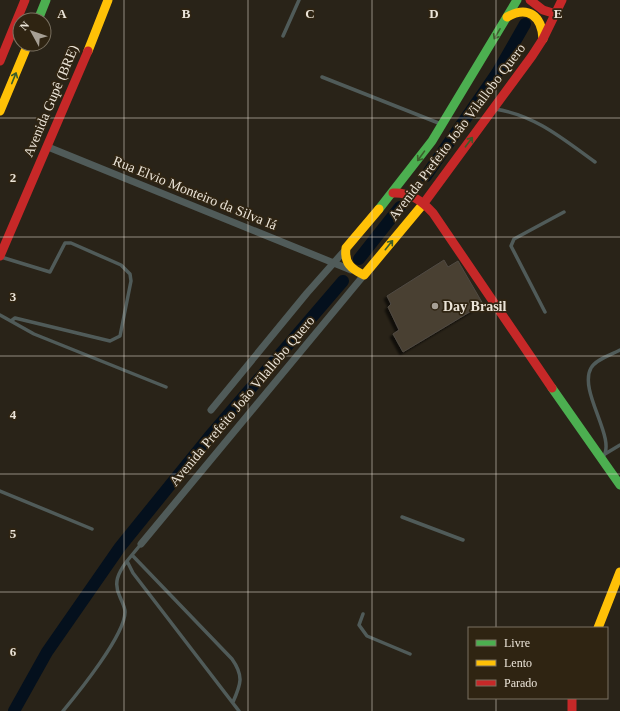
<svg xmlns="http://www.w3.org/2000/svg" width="620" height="711" font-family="Georgia,serif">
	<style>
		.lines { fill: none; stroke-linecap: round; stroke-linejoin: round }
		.river { stroke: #04101d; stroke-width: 12 }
		.building { fill: #483f33; stroke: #504a42; filter: url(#shadow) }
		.lane { stroke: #505b59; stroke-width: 3.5 }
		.street { stroke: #505b59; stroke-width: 7 }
		.fast { stroke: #4caf50; stroke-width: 9 }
		.slow { stroke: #ffc107; stroke-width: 9 }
		.jam { stroke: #c62828; stroke-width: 9 }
		.oneway { stroke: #3b5c2b }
		.grid { fill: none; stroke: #ebe4d8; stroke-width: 1; stroke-opacity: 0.55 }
		.poi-dot { fill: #a7a095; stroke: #2f2412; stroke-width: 1.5 }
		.labels { text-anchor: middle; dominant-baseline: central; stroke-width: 3.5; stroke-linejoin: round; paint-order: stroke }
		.street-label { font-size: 14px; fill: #ebe4d8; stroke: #2f2412 }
		.poi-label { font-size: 14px; font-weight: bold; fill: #ebe4d8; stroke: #2f2412; text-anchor: start }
		.grid-label { font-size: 13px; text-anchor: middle; font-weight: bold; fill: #ebe4d8; stroke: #2f2412; stroke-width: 3.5; stroke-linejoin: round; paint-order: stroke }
	</style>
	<defs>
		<filter id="shadow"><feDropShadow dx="-3" dy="3" stdDeviation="1" flood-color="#0009"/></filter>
	</defs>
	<rect width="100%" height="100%" fill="#292318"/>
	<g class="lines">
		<path class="river" d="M426,176L497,73L525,24
			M359,259L400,207
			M14,711L47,652L120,547L209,437L343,281"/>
	</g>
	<path class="building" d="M444,260L448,267L458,261L483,304L403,352L393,334L399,330L388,307L391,304L387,296Z"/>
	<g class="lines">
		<path class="lane" d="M283,36L299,0
			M322,77L441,124
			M495,109C535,115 563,139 595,162
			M1,257L50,272L65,243H71L121,265L130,274L131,281L120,336L110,341L15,318L11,321
			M545,312L511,246L514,239L564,212
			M0,315L34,334L166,387
			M605,454L620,445
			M603,457C617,439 578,391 591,368C596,359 611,355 620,350
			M0,491L92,529
			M402,517L463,540
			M141,544L127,561L133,573L239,711
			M132,555L232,659C244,676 241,684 233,702
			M363,614L359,625L367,636L410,654
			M63,711C78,693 125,635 125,612C125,607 122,602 120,597C113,583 118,573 127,561"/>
		<path class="street" d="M48,147L351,270
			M211,410L307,293L346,249
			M141,544L364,275"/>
		<path class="fast" d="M38,20L46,0
			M379,209L432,141L517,0
			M552,388L620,485"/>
		<path class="slow" d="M507,17C528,5 542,16 543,39
			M88,51L108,0
			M0,111L28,44
			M379,209L346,248C344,263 351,269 364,275L424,203
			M598,628L620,572"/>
		<path class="jam" d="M530,0L543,10L556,14
			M0,61L25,0
			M393,193C410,192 422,201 433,213L552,388
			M424,203L532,56L543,39L562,0
			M0,256L88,51
			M572,698V711"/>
	</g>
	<defs><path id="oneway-shaft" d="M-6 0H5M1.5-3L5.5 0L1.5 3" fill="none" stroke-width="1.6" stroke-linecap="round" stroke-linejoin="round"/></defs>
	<g class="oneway">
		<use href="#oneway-shaft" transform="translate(497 34) rotate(120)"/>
		<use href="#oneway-shaft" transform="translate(14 78) rotate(-68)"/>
		<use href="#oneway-shaft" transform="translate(469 142) rotate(-53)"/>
		<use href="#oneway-shaft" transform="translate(421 156) rotate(126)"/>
		<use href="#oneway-shaft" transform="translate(389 245) rotate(-51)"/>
	</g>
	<path class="grid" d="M124,0V711M248,0V711M372,0V711M496,0V628M0,118H620M0,237H620M0,356H620M0,474H620M0,592H620M496,698V711"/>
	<circle class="poi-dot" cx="435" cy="306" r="4"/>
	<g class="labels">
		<g class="street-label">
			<text transform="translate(51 101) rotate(-67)">Avenida Gupê (BRE)</text>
			<text transform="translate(457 132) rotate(-53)">Avenida Prefeito João Vilallobo Quero</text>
			<text transform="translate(195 193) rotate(22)">Rua Elvio Monteiro da Silva Iá</text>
			<text transform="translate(242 401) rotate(-50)">Avenida Prefeito João Vilallobo Quero</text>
		</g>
		<g class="poi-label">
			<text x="443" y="306">Day Brasil</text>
		</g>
	</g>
	<g class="grid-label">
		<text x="62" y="18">A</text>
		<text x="186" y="18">B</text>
		<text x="310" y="18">C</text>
		<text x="434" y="18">D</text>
		<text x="558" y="18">E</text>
		<text x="13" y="182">2</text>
		<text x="13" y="301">3</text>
		<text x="13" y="419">4</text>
		<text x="13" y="538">5</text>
		<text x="13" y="656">6</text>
	</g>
	<rect x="468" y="627" width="140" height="72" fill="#2f2412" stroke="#7a7161"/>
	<rect x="476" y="640" width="20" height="6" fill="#4caf50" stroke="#7a7161"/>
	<text x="504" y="647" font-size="12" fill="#ebe4d8">Livre</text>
	<rect x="476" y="660" width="20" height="6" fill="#ffc107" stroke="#7a7161"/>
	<text x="504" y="667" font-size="12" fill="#ebe4d8">Lento</text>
	<rect x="476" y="680" width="20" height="6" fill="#c62828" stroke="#7a7161"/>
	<text x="504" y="687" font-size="12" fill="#ebe4d8">Parado</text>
	<g transform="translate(32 32) rotate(310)"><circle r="19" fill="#2f2412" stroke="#7a7161"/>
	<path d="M0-3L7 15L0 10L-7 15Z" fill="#a7a095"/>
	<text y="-6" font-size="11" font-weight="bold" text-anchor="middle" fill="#ebe4d8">N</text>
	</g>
</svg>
